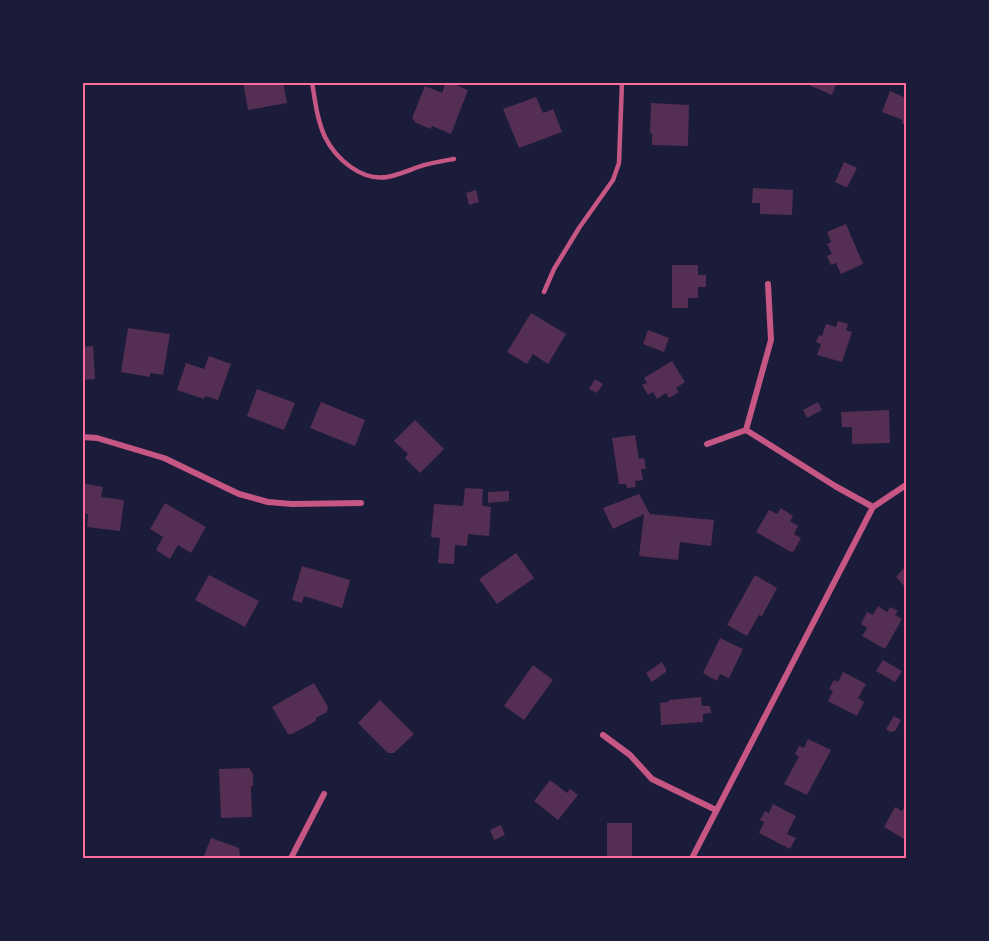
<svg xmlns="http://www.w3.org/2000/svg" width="989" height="941" font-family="'Libre Baskerville',serif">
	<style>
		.building { fill: #542f53 }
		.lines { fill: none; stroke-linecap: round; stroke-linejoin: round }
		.service { stroke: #c65784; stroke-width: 4.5 }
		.minor { stroke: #c65784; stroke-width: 6 }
		.neatline { fill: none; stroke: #ff6b9d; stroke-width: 2 }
	</style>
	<rect width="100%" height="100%" fill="#1b1b3a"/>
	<path class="building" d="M243,82L283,83L287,103L248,110Z
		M446,82H449L468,90L451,134L432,126L431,129L416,123L412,118L425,86L442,93Z
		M802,82H837L832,95Z
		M890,91L906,98V125L901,123L903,120L882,112Z
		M536,97L543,113L553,109L562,132L519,148L503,109Z
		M651,103L689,105L688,146L652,145V133H650Z
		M844,162L857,168L848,186L845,187L835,182Z
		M753,188L793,190L792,215L760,214V203H752Z
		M476,190L479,202L469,205L466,193Z
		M846,224L863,264L841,274L836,263L831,265L827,256L832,254L827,244L831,242L827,232Z
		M672,265H698V275H706V287H698V298H688V308H672Z
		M531,313L566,334L548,364L533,354L527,364L507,352Z
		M838,321L848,324L846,330L852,332L842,362L817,355L821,344L816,342L819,335L822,336L826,324L836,327Z
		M128,328L170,334L163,375L150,373V377L121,372Z
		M648,330L669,338L664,352L643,344Z
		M93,346L95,379L82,380V347Z
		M209,356L231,364L218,400L205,396L204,399L177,390L186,363L204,369Z
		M672,361L685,382L676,388L679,392L669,398L666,393L657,399L653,392L648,395L642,385L647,383L644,378Z
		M595,379L603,384L597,393L589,389Z
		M257,389L295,403L284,430L247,416Z
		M321,402L365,420L355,446L310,428Z
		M818,402L822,410L807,418L803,410Z
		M889,410L890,443L852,444V427H842L841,412Z
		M415,420L444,449L420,473L405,458L408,454L394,441Z
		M635,435L639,459L644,458L646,469H641L643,480L635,481L636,487L627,488L626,484H619L612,438Z
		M82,483L103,487L101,497L124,500L120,531L87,527L88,514L82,513Z
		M465,488L483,489L482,506L491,507L489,536L468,534L467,546L455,545L454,564L438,563L440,538L431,537L434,504L463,506Z
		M509,491V501L488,503V492Z
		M639,494L650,514L714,520L711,546L680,542L678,560L639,556L644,514L613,529L603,508Z
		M165,503L206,527L191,553L178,545L170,559L156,550L163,537L150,529Z
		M781,508L793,516L790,521L798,526L794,534L801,538L794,551L791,552L756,532L769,510L777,514Z
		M516,553L534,578L497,604L479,579Z
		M302,566L350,580L342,608L304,596L302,603L292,600Z
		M906,566V588L896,577Z
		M209,575L259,601L245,627L195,600Z
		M755,575L777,588L762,616L759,615L747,636L727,625Z
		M878,606L887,612L890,607L898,611L895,615L902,619L885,649L862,636L867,628L861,624L867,612L873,615Z
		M720,638L743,649L729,678L720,674L717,681L703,673Z
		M883,660L902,671L895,682L876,671Z
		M662,662L666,669V672L652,682L646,673Z
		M533,665L553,680L524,720L504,706Z
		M843,672L866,684L858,698L864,702L857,716L828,701L833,691L829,689L834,680L838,682Z
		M314,683L328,707L327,712L316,718V721L292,734H288L272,707Z
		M701,697L702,706H710L711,713L703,714V722L661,725L660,703L669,702V700Z
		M380,700L414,734L394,753H388L358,723Z
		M894,716L901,720L895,731L890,732L886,729Z
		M808,739L831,750L807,795L784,784L799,757L795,754L799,746L804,748Z
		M249,768L253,774V786H251L252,817L221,818L219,769Z
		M550,780L567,793L570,789L578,795L558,820L534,801Z
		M773,804L796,816L787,834L796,838L790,849L759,833L764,822L760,820L765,811L769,813Z
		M906,804V840L884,827L895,807L902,811Z
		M607,823H632V856H624V858H607Z
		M501,825L505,835L494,840L490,830Z
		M211,838L239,848L240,854L239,858H203Z"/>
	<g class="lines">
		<path class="service" d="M312,82C315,100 317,120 325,137C336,159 361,181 387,177C398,175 407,171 418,167C429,163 442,161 454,159
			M544,292L554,269L579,228L613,180L619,163L622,82"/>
		<path class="minor" d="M746,430L771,340L768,284
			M82,437L97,438L164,458L239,494L268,502L292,504L361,503
			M707,444L746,430L835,486L873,507
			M603,735L630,755L652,779L716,810
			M291,858L324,794
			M692,858L873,507L906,485"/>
	</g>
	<rect width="989" height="941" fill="none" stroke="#1b1b3a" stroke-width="168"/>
	<rect x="84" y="84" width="821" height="773" class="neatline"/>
</svg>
